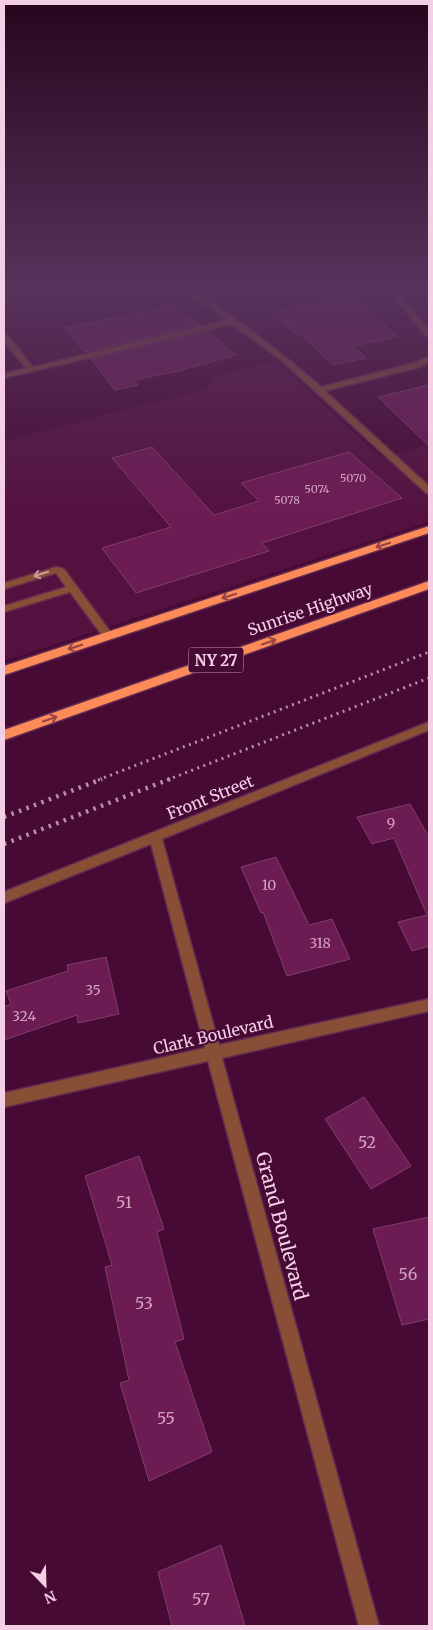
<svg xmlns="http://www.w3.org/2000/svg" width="433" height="1630" font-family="Merriweather,serif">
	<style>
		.built { fill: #54113f }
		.building { fill: #6d1b53; stroke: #7f4068 }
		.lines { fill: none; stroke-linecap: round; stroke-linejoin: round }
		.minor-casing { stroke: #622a50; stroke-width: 3 }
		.highway-casing { stroke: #622a50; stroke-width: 3 }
		.minor { fill: #894f36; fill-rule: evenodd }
		.highway { fill: #fd8b59; fill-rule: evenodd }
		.rail-far1 { stroke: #bb8eaa; stroke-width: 3; stroke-dasharray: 2 4.5; stroke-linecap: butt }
		.rail { stroke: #bb8eaa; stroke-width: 4.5; stroke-dasharray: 2.5 5.5; stroke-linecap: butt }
		.oneway { stroke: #984445 }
		.oneway2 { stroke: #ca9c9f }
		.labels { text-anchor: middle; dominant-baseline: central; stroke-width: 4.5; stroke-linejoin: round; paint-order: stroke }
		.far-number-label { font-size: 11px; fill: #d3a2c0 }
		.number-label { font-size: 14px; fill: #d3a2c0 }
		.shield { fill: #460a34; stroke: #c094b0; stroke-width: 1 }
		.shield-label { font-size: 15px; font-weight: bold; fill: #f5cfe5 }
		.street-label { font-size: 16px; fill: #f5cfe5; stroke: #460a34 }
		.near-number-label { font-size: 16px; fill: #d3a2c0 }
		.near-street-label { font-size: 19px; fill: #f5cfe5; stroke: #460a34 }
	</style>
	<rect width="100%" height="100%" fill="#460a34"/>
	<path class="built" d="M275,361L382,458L429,444V522L4,661V441L204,390L219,376Z"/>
	<path class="building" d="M354,297L398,337L353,346L366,358L333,365L301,334L298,335L269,312Z
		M172,306L199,325L85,352L65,328Z
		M208,332L236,355L178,371L134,380L138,385L115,390L91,359Z
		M429,385V446L378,397Z
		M152,447L214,515L259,501L241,483L349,452L402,498L262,543L269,551L136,593L102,548L171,527L112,458Z
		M410,804L429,837V946L412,951L398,922L427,915L394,838L372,844L357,817Z
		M276,857L309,925L332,919L350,959L287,976L263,912L261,913L241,867Z
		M106,957L119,1014L78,1023L77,1015L4,1040V1007L11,1004L6,991L68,971L67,965Z
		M364,1097L411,1166L371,1189L325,1119Z
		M139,1156L164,1229L157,1232L184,1339L175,1342L212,1452L149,1481L120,1383L129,1380L105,1267L112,1265L85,1176Z
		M429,1217V1319L402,1325L373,1229Z
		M221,1545L245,1626H172L158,1572Z"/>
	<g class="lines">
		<g class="minor-casing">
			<path id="minor" d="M182,287H190C236,319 279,350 321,387L414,363L429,357V362L420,367L325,391L429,486V494L426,493L281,360L232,324L4,378V374L26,368L4,342V335H7L33,367L227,320Z
				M385,287H392L429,330V336H426Z
				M56,567L64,569L112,634L113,636L112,638H104L70,592L4,612V606L66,587L56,573L4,589V583Z
				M429,722V730L162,839L219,1045L429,999V1011L222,1058L379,1626H359L208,1061L4,1107V1093L205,1048L151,844L4,903V892Z"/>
		</g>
		<g class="highway-casing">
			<path id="highway" d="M429,526V533L4,675V666Z
				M429,581V589L4,740V730Z"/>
		</g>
		<use href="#minor" class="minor"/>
		<use href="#highway" class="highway"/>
		<path class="rail-far1" d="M98,780L429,652
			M167,780L429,678"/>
		<path class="rail" d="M4,817L102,779
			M4,844L170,779"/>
	</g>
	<defs><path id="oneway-shaft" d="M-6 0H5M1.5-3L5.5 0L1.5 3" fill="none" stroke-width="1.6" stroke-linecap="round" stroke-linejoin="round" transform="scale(1.25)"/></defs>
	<g class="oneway">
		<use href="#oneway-shaft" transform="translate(383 545) rotate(162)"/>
		<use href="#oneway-shaft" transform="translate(229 596) rotate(162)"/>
		<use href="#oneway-shaft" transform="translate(269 642) rotate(-19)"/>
		<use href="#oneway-shaft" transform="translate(75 647) rotate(162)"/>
		<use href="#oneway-shaft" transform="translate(50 719) rotate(-19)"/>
	</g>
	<use class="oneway2" href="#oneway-shaft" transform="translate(41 574) rotate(163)"/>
	<linearGradient id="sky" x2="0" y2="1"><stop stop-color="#26061d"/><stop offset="0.56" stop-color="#57335c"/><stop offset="1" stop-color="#57335c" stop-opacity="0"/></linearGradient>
	<rect width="433" height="515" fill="url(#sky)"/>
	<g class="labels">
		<g class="far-number-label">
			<text x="353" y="478">5070</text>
			<text x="317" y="489">5074</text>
			<text x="287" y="500">5078</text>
		</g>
		<g class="number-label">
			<text x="391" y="823">9</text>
			<text x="269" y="885">10</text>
			<text x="320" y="943">318</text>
			<text x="93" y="990">35</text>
			<text x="24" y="1016">324</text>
		</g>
		<rect class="shield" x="188.5" y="647.5" width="55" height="25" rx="4"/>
		<g class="shield-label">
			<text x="216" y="660">NY 27</text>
		</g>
		<g class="street-label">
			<text transform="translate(310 609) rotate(-19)">Sunrise Highway</text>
			<text transform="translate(210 797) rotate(-22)">Front Street</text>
			<text transform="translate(213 1035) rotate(-13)">Clark Boulevard</text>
		</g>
		<g class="near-number-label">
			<text x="367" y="1142">52</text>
			<text x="124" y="1202">51</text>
			<text x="408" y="1274">56</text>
			<text x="144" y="1303">53</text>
			<text x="166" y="1418">55</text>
			<text x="201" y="1599">57</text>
		</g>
		<g class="near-street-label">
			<text transform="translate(282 1226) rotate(75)">Grand Boulevard</text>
		</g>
	</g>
	<rect width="433" height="1630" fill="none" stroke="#f5cfe5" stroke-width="10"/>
	<g transform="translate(45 1585) rotate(157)" stroke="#460a34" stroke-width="4" paint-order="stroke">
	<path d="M0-4L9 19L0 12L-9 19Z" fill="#f5cfe5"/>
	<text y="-8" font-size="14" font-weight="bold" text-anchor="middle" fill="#f5cfe5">N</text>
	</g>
</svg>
